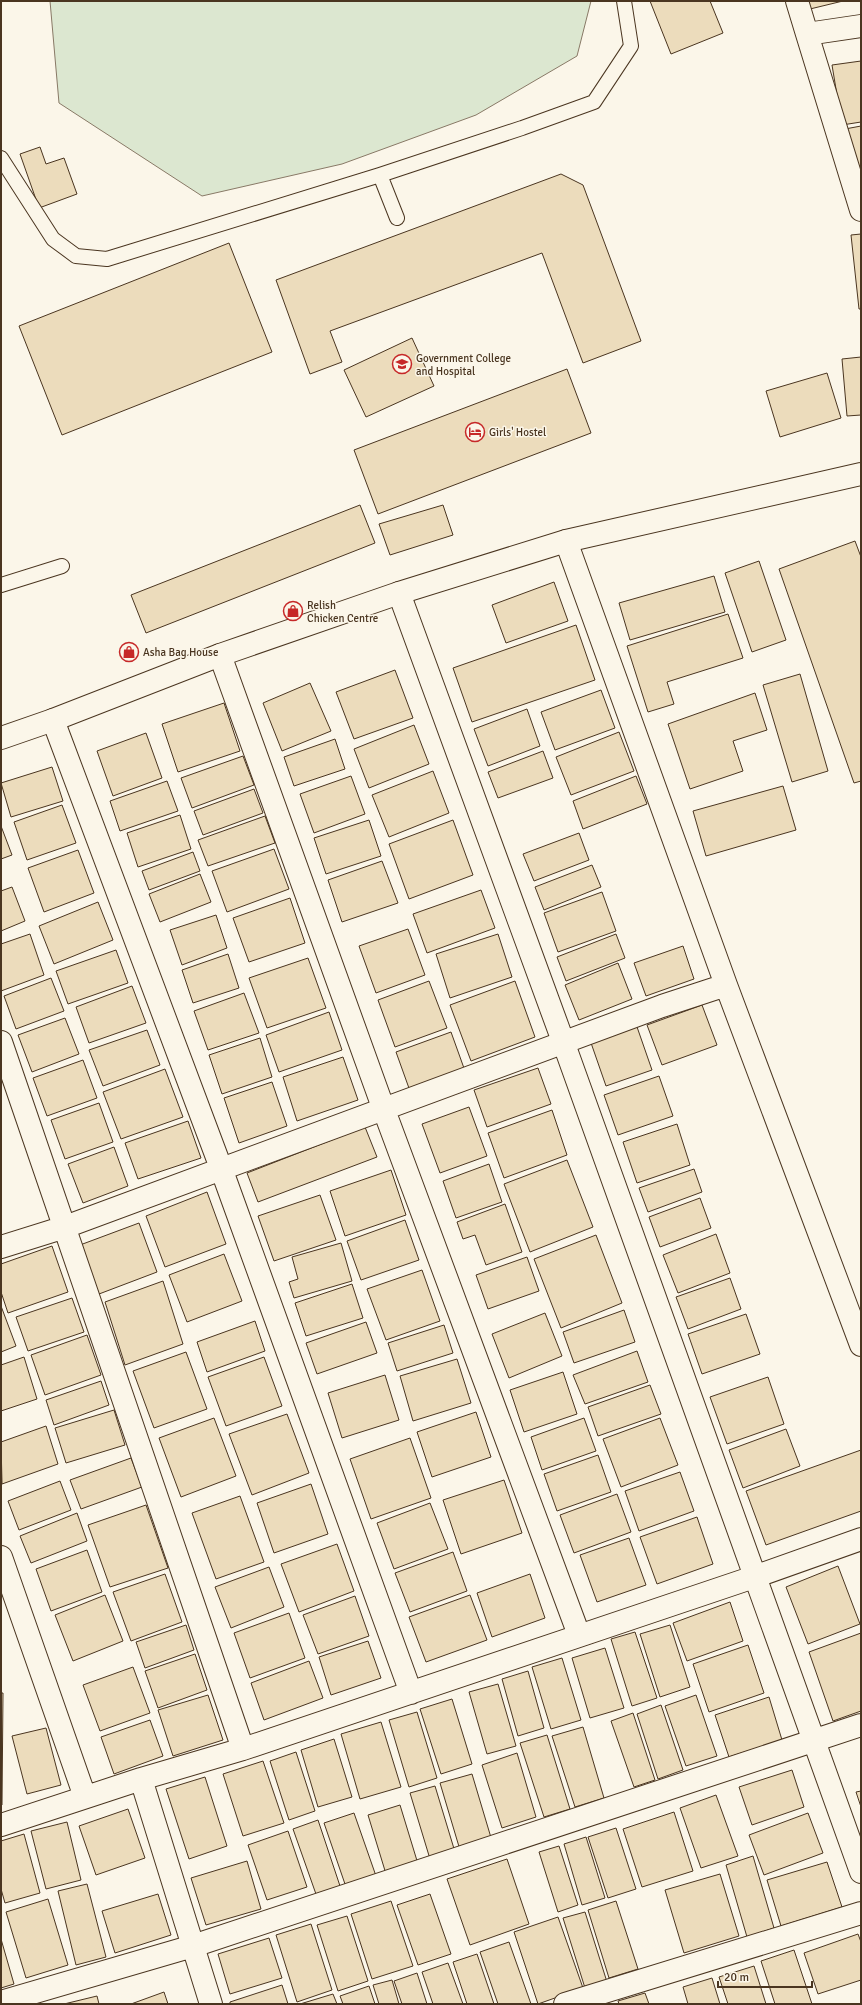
<svg xmlns="http://www.w3.org/2000/svg" width="862" height="2005" font-family="Signika,sans-serif">
	<style>
		.green { fill: #dce7d0; stroke: #887966 }
		.building { fill: #ecdcbc; stroke: #4a3520 }
		.lines { fill: none; stroke-linecap: round; stroke-linejoin: round }
		.service-casing { stroke: #4a3520; stroke-width: 16 }
		.minor-casing { stroke: #4a3520; stroke-width: 24 }
		.primary-casing { stroke: #4a3520; stroke-width: 24 }
		.service { stroke: #fbf6e9; stroke-width: 14 }
		.minor { stroke: #fbf6e9; stroke-width: 22 }
		.primary { stroke: #fbf6e9; stroke-width: 22 }
		.labels { text-anchor: middle; dominant-baseline: central; stroke-width: 3; stroke-linejoin: round; paint-order: stroke }
		.poi-label { font-size: 11px; fill: #4a3520; stroke: #fbf6e9; text-anchor: start }
	</style>
	<rect width="100%" height="100%" fill="#fbf6e9"/>
	<path class="green" d="M50,1H591L577,56L476,115L342,164L202,196L59,103Z"/>
	<path class="building" d="M650,1H710L723,33L671,54Z
		M808,1H843L810,9Z
		M861,61V122L842,125L832,65Z
		M861,126V190L845,129Z
		M40,147L46,164L64,158L77,194L39,208L20,154Z
		M561,174L583,185L641,341L583,363L542,253L330,331L342,362L310,374L276,280Z
		M861,234V309H859L851,235Z
		M229,243L272,352L62,435L19,326Z
		M412,338L434,386L366,417L344,370Z
		M861,357V415L847,416L842,359Z
		M567,369L591,433L378,514L354,450Z
		M827,373L841,418L780,437L766,391Z
		M360,505L375,543L146,633L131,595Z
		M443,505L453,535L390,555L379,524Z
		M855,541L861,557V781L854,783L779,569Z
		M759,561L786,640L752,652L725,573Z
		M714,576L725,612L630,640L619,603Z
		M554,582L568,621L506,643L492,605Z
		M728,614L743,658L667,682L674,704L648,712L627,646Z
		M576,625L595,680L472,722L453,668Z
		M395,670L413,718L354,739L336,692Z
		M800,674L828,771L792,782L763,685Z
		M310,683L331,731L282,751L263,703Z
		M601,690L615,728L555,750L541,712Z
		M755,693L767,730L733,741L743,771L690,789L668,724Z
		M224,703L240,751L178,772L162,724Z
		M527,709L540,746L488,766L474,729Z
		M414,725L429,764L369,788L354,749Z
		M619,732L634,771L571,795L556,757Z
		M146,733L162,778L113,796L97,751Z
		M335,739L345,769L294,786L284,757Z
		M543,751L553,778L498,798L488,772Z
		M243,756L254,785L192,808L181,778Z
		M52,767L63,801L11,817L1,783Z
		M433,771L449,813L389,837L372,795Z
		M351,776L365,814L314,833L300,794Z
		M636,776L647,804L583,829L573,801Z
		M167,781L178,811L120,831L110,801Z
		M783,786L796,830L706,856L693,811Z
		M254,789L263,813L203,835L194,811Z
		M62,805L76,843L27,860L14,822Z
		M180,815L191,849L138,867L127,833Z
		M265,816L275,843L208,866L198,840Z
		M369,820L381,856L326,874L314,838Z
		M453,820L473,875L409,899L389,844Z
		M1,826L12,855L1,859Z
		M579,833L589,860L534,881L523,854Z
		M274,849L289,889L227,912L212,871Z
		M78,850L94,893L44,912L28,868Z
		M193,852L200,871L149,890L142,871Z
		M382,861L398,903L342,922L328,880Z
		M592,865L601,887L544,910L535,887Z
		M200,874L211,902L160,922L149,894Z
		M12,887L25,921L1,931V891Z
		M481,890L495,928L427,953L413,914Z
		M602,892L616,931L558,952L544,913Z
		M290,898L305,943L249,962L233,918Z
		M98,902L113,940L54,964L39,926Z
		M216,915L227,948L182,965L170,930Z
		M408,929L425,975L376,993L359,946Z
		M30,934L44,975L1,991V944Z
		M498,934L512,977L450,998L436,954Z
		M616,934L625,958L566,981L557,957Z
		M683,946L694,979L646,996L634,963Z
		M116,950L128,983L68,1004L56,971Z
		M228,954L239,988L193,1003L182,970Z
		M308,958L326,1008L267,1028L249,978Z
		M618,963L632,999L579,1020L565,985Z
		M51,978L64,1011L16,1029L4,996Z
		M429,981L447,1028L395,1047L378,1000Z
		M515,981L535,1037L471,1061L450,1005Z
		M132,986L146,1023L89,1043L76,1007Z
		M244,993L259,1033L208,1050L194,1011Z
		M702,1005L717,1045L662,1065L647,1025Z
		M329,1012L342,1050L279,1072L266,1035Z
		M65,1018L79,1054L32,1072L18,1035Z
		M636,1024L652,1070L606,1086L590,1040Z
		M147,1030L160,1065L103,1086L89,1050Z
		M451,1032L465,1071L410,1091L396,1052Z
		M260,1038L272,1077L222,1094L209,1055Z
		M343,1057L358,1100L297,1121L283,1077Z
		M83,1060L97,1098L47,1116L33,1078Z
		M538,1068L551,1104L487,1127L474,1090Z
		M165,1069L183,1117L121,1139L103,1092Z
		M659,1076L673,1116L618,1135L604,1095Z
		M272,1082L287,1126L239,1143L224,1098Z
		M99,1103L113,1142L65,1159L51,1120Z
		M469,1107L487,1156L440,1173L422,1124Z
		M552,1110L567,1155L504,1178L488,1133Z
		M188,1121L201,1158L138,1179L125,1143Z
		M677,1124L690,1165L637,1183L623,1142Z
		M365,1127L377,1157L258,1202L247,1173Z
		M114,1147L128,1186L83,1203L68,1164Z
		M567,1160L593,1227L530,1252L504,1184Z
		M489,1164L502,1202L456,1218L443,1181Z
		M694,1169L702,1192L648,1212L639,1188Z
		M391,1170L406,1215L345,1236L330,1191Z
		M207,1192L226,1244L165,1267L146,1216Z
		M320,1195L336,1240L274,1261L258,1216Z
		M700,1198L711,1228L660,1247L649,1217Z
		M505,1204L522,1252L486,1265L475,1235L463,1239L457,1222Z
		M405,1220L419,1260L361,1280L347,1241Z
		M139,1223L157,1272L99,1294L80,1245Z
		M716,1234L730,1273L678,1293L663,1255Z
		M596,1235L622,1303L561,1328L534,1259Z
		M341,1243L352,1281L294,1298L289,1282L298,1279L292,1257Z
		M52,1246L68,1292L8,1313L1,1292V1264Z
		M224,1254L242,1301L187,1322L169,1275Z
		M527,1257L539,1291L488,1309L476,1275Z
		M422,1270L440,1321L386,1340L367,1289Z
		M730,1278L741,1309L688,1329L676,1297Z
		M163,1281L183,1344L125,1365L105,1302Z
		M352,1284L363,1318L306,1336L295,1303Z
		M72,1298L84,1332L28,1351L16,1317Z
		M1,1306L16,1346L1,1352Z
		M624,1310L635,1342L574,1363L563,1332Z
		M545,1313L562,1356L509,1378L492,1334Z
		M746,1314L760,1354L702,1374L688,1334Z
		M255,1321L265,1351L207,1372L197,1342Z
		M366,1322L377,1353L317,1374L306,1343Z
		M444,1325L453,1353L397,1371L388,1343Z
		M87,1335L101,1375L45,1395L31,1355Z
		M637,1351L648,1382L585,1404L573,1375Z
		M186,1352L207,1409L154,1428L133,1371Z
		M24,1357L37,1399L1,1411V1365Z
		M264,1357L282,1406L226,1426L208,1377Z
		M457,1359L471,1403L413,1421L400,1376Z
		M563,1372L577,1414L524,1432L510,1390Z
		M385,1375L399,1420L342,1438L328,1393Z
		M768,1377L784,1424L727,1444L710,1397Z
		M101,1381L109,1405L54,1425L46,1400Z
		M650,1385L661,1414L598,1436L588,1407Z
		M114,1410L125,1445L66,1463L55,1428Z
		M476,1412L491,1457L432,1477L417,1432Z
		M287,1414L309,1473L252,1495L229,1434Z
		M214,1418L236,1476L181,1497L159,1438Z
		M584,1418L596,1451L542,1470L531,1437Z
		M660,1418L678,1465L621,1487L603,1439Z
		M46,1426L58,1464L2,1484L1,1442Z
		M786,1429L800,1466L743,1488L729,1450Z
		M410,1438L431,1498L371,1519L350,1459Z
		M861,1450V1511L766,1545L746,1491Z
		M598,1455L611,1492L557,1511L544,1474Z
		M131,1458L142,1487L81,1509L70,1480Z
		M680,1472L694,1511L639,1531L625,1491Z
		M504,1480L522,1533L461,1554L443,1500Z
		M60,1481L71,1510L19,1530L8,1501Z
		M311,1484L328,1534L274,1553L257,1503Z
		M617,1494L631,1532L574,1553L560,1515Z
		M240,1496L264,1562L216,1579L192,1513Z
		M430,1503L448,1549L394,1569L377,1523Z
		M146,1505L168,1568L110,1587L88,1525Z
		M77,1513L87,1541L31,1563L20,1536Z
		M697,1517L713,1564L657,1584L640,1537Z
		M629,1538L646,1585L597,1602L580,1555Z
		M337,1544L354,1591L299,1612L281,1564Z
		M87,1550L102,1592L51,1611L36,1569Z
		M453,1552L467,1591L410,1612L395,1573Z
		M838,1566L860,1624L808,1644L786,1587Z
		M269,1567L284,1607L231,1628L215,1587Z
		M165,1574L182,1622L131,1641L113,1592Z
		M530,1574L545,1618L492,1637L477,1593Z
		M105,1595L123,1641L73,1661L55,1615Z
		M470,1595L487,1640L426,1662L409,1617Z
		M355,1596L369,1636L318,1654L303,1615Z
		M730,1602L743,1641L687,1661L673,1623Z
		M289,1613L305,1658L250,1678L234,1633Z
		M186,1625L194,1650L145,1668L136,1642Z
		M670,1625L690,1687L660,1697L640,1634Z
		M635,1632L657,1698L632,1706L611,1639Z
		M861,1633V1711L833,1721L809,1652Z
		M368,1641L381,1678L331,1695L319,1657Z
		M748,1645L764,1693L709,1712L693,1664Z
		M605,1648L624,1708L590,1718L572,1658Z
		M195,1654L207,1690L158,1708L145,1671Z
		M562,1658L581,1720L551,1729L532,1667Z
		M309,1661L323,1698L264,1720L251,1683Z
		M133,1667L150,1713L100,1731L83,1685Z
		M528,1671L544,1728L518,1736L502,1679Z
		M498,1684L516,1746L487,1754L469,1692Z
		M1,1693H3L2,1805H1Z
		M208,1695L223,1740L173,1756L158,1710Z
		M696,1695L717,1756L686,1766L665,1706Z
		M769,1697L782,1740L729,1757L715,1715Z
		M452,1699L472,1764L441,1774L420,1709Z
		M661,1705L683,1770L658,1779L637,1714Z
		M417,1712L437,1778L409,1787L389,1720Z
		M633,1713L655,1780L634,1787L611,1721Z
		M150,1720L163,1756L114,1774L101,1737Z
		M381,1722L401,1787L360,1799L341,1734Z
		M583,1727L604,1798L575,1807L552,1736Z
		M46,1728L61,1785L27,1794L12,1736Z
		M547,1735L570,1809L544,1817L520,1743Z
		M334,1739L352,1797L318,1807L301,1750Z
		M296,1752L315,1811L289,1820L270,1761Z
		M517,1753L536,1817L502,1828L482,1765Z
		M263,1761L284,1823L243,1836L223,1774Z
		M792,1770L804,1807L752,1825L739,1787Z
		M472,1774L492,1841L460,1850L440,1783Z
		M205,1777L227,1846L189,1859L166,1789Z
		M435,1786L455,1852L430,1859L410,1793Z
		M861,1791V1807L856,1792Z
		M716,1795L738,1856L701,1868L680,1808Z
		M400,1805L418,1864L386,1874L368,1815Z
		M128,1809L145,1858L96,1875L79,1826Z
		M674,1812L693,1871L642,1887L623,1829Z
		M354,1813L376,1876L346,1887L324,1823Z
		M808,1813L823,1853L764,1875L749,1835Z
		M318,1820L341,1889L317,1897L293,1829Z
		M67,1822L81,1880L46,1889L31,1831Z
		M616,1828L636,1889L608,1898L588,1837Z
		M288,1831L307,1887L267,1900L248,1845Z
		M24,1834L40,1893L5,1903L1,1889V1841Z
		M586,1837L605,1898L582,1905L564,1844Z
		M559,1846L578,1905L558,1912L539,1852Z
		M753,1856L774,1928L747,1937L726,1865Z
		M507,1859L529,1924L470,1945L447,1879Z
		M247,1861L261,1909L206,1925L191,1878Z
		M827,1862L842,1907L781,1926L767,1880Z
		M720,1874L739,1936L684,1953L665,1890Z
		M87,1884L106,1957L76,1965L58,1891Z
		M158,1894L171,1935L115,1953L102,1911Z
		M430,1894L451,1954L418,1965L397,1905Z
		M48,1899L68,1965L26,1978L6,1912Z
		M391,1901L413,1966L372,1979L351,1914Z
		M616,1901L638,1969L609,1978L588,1910Z
		M585,1912L607,1982L585,1988L563,1918Z
		M347,1916L368,1981L338,1991L317,1925Z
		M558,1917L583,1988L538,2004L514,1932Z
		M311,1924L332,1990L297,2002L276,1935Z
		M858,1934L861,1942V1980L818,1994L804,1953Z
		M269,1938L282,1978L230,1994L218,1954Z
		M1,1939L14,1984L1,1988Z
		M509,1942L531,2004H498L480,1952Z
		M794,1950L812,2004H775L761,1961Z
		M477,1954L494,2004H467L453,1962Z
		M448,1963L463,2004H433L422,1972Z
		M754,1966L766,2004H728L719,1977Z
		M417,1973L427,2004H402L394,1981Z
		M712,1978L720,2004H688L683,1987Z
		M392,1980L399,2004H379L373,1985Z
		M282,1985L288,2004H230V2002Z
		M369,1986L375,2004H343L340,1996Z
		M164,1992L168,2004H131Z
		M645,1993L649,2004H619L618,2001Z
		M333,1994L337,2004H300Z
		M97,1996L99,2004H64Z"/>
	<g class="lines">
		<g class="service-casing">
			<path id="service" d="M1,158L53,239L76,256L107,259L380,175L522,128L594,102L631,46L624,1
				M380,175L397,218
				M1,585L62,566"/>
		</g>
		<g class="minor-casing">
			<path id="minor" d="M797,1L807,34L861,26
				M807,34L861,210
				M566,541L726,985L861,1345
				M399,593L564,1044L861,1872
				M220,655L384,1110L579,1635
				M53,720L221,1168L411,1693
				M1,1042L243,1749
				M1,1247L65,1227L662,1006L726,985
				M1,1557L85,1797
				M141,1779L211,2004
				M1,1825L141,1779L243,1749L754,1577L861,1539
				M1,2002L193,1946L861,1725
				M565,2004L861,1913"/>
		</g>
		<g class="primary-casing">
			<path id="primary" d="M1,738L53,720L220,655L399,593L566,541L861,474"/>
		</g>
		<use href="#service" class="service"/>
		<use href="#minor" class="minor"/>
		<use href="#primary" class="primary"/>
	</g>
	<defs>
		<g id="university-ring" transform="scale(1)"><circle r="9.5" fill="#fbf6e9" stroke="#c62828" stroke-width="1.5"/><path d="M0-5L7-2L0 1L-7-2ZM-4 1L0 2.5L4 1V4Q0 6-4 4Z" fill="#c62828"/></g>
		<g id="hotel-ring" transform="scale(1)"><circle r="9.5" fill="#fbf6e9" stroke="#c62828" stroke-width="1.5"/><path d="M-6-4.5h1.5V1H6V5H4.5V3h-9V5H-6ZM-4 0a1.8 1.8 0 1 1 3.6 0ZM.5 0V-2.5h3Q6-2.5 6 0Z" fill="#c62828"/></g>
		<g id="shop-ring" transform="scale(1)"><circle r="9.5" fill="#fbf6e9" stroke="#c62828" stroke-width="1.5"/><path d="M-5-2.5h2.3a2.7 3.5 0 0 1 5.4 0H5L5.5 6h-11ZM-1.5-2.5h3a1.5 2.3 0 0 0-3 0Z" fill="#c62828"/></g>
	</defs>
	<g fill-rule="evenodd">
		<use href="#university-ring" x="402" y="364"/>
		<use href="#hotel-ring" x="475" y="432"/>
		<use href="#shop-ring" x="293" y="611"/>
		<use href="#shop-ring" x="129" y="652"/>
	</g>
	<g class="labels">
		<g class="poi-label">
			<text x="416" y="358">Government College<tspan x="416" dy="13">and Hospital</tspan></text>
			<text x="489" y="432">Girls' Hostel</text>
			<text x="307" y="605">Relish<tspan x="307" dy="13">Chicken Centre</tspan></text>
			<text x="143" y="652">Asha Bag House</text>
		</g>
	</g>
	<rect width="862" height="2005" fill="none" stroke="#4a3520" stroke-width="4"/>
	<path d="M718 1981v6h94v-6" fill="none" stroke="#4a3520" stroke-width="2"/>
	<text x="724" y="1981" font-size="12" fill="#4a3520" stroke="#fbf6e9" stroke-width="3" paint-order="stroke">20 m</text>
</svg>
